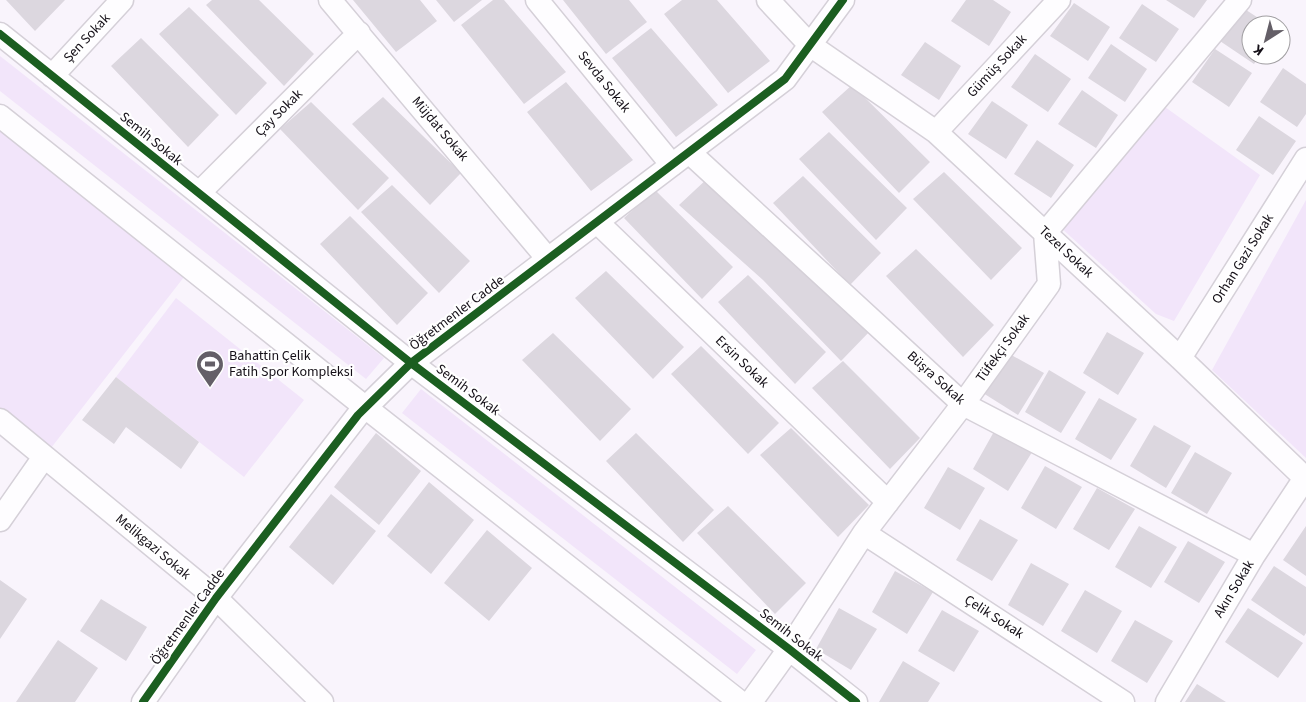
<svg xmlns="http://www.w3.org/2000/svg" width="1306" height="702" font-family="'Source Sans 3',sans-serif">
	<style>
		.green { fill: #f2e5fa }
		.building { fill: #dcd7df }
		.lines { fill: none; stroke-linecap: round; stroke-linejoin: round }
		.minor-casing { stroke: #d5d0d8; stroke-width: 25 }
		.minor { stroke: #fefdff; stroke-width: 22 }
		.cycleway-casing { stroke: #fff; stroke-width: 11 }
		.cycleway { stroke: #1b5e20; stroke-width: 8 }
		.labels { text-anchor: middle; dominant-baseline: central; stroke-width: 4.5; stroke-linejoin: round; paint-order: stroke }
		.street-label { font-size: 14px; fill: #140f17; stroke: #fff }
		.poi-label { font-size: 14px; fill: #140f17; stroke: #fff; text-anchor: start }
	</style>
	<rect width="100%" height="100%" fill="#f9f4fc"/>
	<path class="green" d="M0,56L384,358L366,379L0,91Z
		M1165,107L1260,175L1174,321L1156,314L1060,227Z
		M0,116L191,268L44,457L0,420Z
		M1306,200V458L1212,370Z
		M176,298L304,400L244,477L116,377Z
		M421,389L756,650L737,674L402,413Z"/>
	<path class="building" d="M6,0H65L35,31Z
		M212,0H259L314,54L284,86L206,5Z
		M353,0H420L437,21L396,52Z
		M436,0H482L454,22Z
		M493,0H504L566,72L524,104L461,25Z
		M563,0H629L647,22L606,54Z
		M682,0H717L770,61L728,93L664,14Z
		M966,0H993L1011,12L989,46L951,21Z
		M1166,0H1207L1194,18Z
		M1074,3L1110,27L1088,61L1050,36Z
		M1142,4L1179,29L1156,62L1119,38Z
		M1240,6L1269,25H1251V55H1260L1254,64L1217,39Z
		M189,7L267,83L236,115L159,34Z
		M651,28L718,105L676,137L612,58Z
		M141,38L219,115L188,147L111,66Z
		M925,42L961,66L939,100L901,75Z
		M1111,44L1147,69L1125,102L1088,78Z
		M1215,49L1252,73L1229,107L1192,82Z
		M1035,54L1071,79L1048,112L1011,87Z
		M1283,68L1306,84V114L1297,127L1260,102Z
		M566,82L633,160L591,191L527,112Z
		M852,85L930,162L899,193L822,112Z
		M1082,90L1118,115L1096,148L1058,124Z
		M383,97L461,173L430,205L352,124Z
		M992,101L1028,125L1006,159L968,134Z
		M311,102L389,178L358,210L280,129Z
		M1259,116L1296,141L1273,175L1236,150Z
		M829,132L907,208L876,240L799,159Z
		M1037,140L1074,165L1051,198L1014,174Z
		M944,172L1022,248L991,280L913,199Z
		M803,176L881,253L850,285L773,203Z
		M709,177L872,329L841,361L763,280L679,205Z
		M392,185L470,261L439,293L361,212Z
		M655,190L733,267L702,299L624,218Z
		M350,216L428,293L397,325L320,244Z
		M916,249L994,325L963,357L886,276Z
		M606,271L684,347L653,379L575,298Z
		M748,275L826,352L795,384L718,302Z
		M1107,332L1144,353L1118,395L1083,373Z
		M553,333L631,409L600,441L522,360Z
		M701,346L779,423L748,454L671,374Z
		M1006,352L1044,373L1018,415L983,393Z
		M843,361L920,438L890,469L812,388Z
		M1049,370L1086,392L1061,433L1025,412Z
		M116,377L199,442L181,469L126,427L114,444L82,420Z
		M1099,398L1137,419L1111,460L1075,439Z
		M1154,425L1191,446L1166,488L1130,466Z
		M791,428L869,505L838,537L760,455Z
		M996,428L1034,449L1008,491L973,469Z
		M376,433L421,471L379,525L334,487Z
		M636,433L714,510L683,542L606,461Z
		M1195,452L1232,473L1207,514L1171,493Z
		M1045,466L1082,487L1056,529L1021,508Z
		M948,467L985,488L960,530L924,508Z
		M429,482L474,520L431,574L387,536Z
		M1097,488L1135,509L1109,550L1073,529Z
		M331,494L376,531L333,585L289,547Z
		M728,506L806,583L775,614L697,533Z
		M980,519L1018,540L992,581L956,560Z
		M1139,526L1177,547L1151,588L1115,567Z
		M1306,526V576L1283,560Z
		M487,530L532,568L489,621L444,583Z
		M1188,541L1225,562L1199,603L1164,582Z
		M1031,563L1069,584L1043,626L1008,605Z
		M1274,566L1306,587V633L1304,636L1251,600Z
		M895,571L933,592L907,634L872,612Z
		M0,580L27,599L0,639Z
		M1085,590L1122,611L1097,653L1061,631Z
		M101,599L147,627L126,661L80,631Z
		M839,608L877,629L851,670L816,649Z
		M1248,608L1303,643L1278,678L1225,642Z
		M942,610L979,631L954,672L918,651Z
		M1135,620L1173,641L1147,683L1111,661Z
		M58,640L98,668L75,702H16Z
		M903,661L940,683L928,702H879Z
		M1197,684L1226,702H1185Z"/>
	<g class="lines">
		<g class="minor-casing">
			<path id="minor" d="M330,0L548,259
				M537,0L672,165
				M768,0L810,45L936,132L1180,358L1306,479
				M0,34L411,363L789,649L856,702
				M52,76L122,0
				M0,116L365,407L740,702
				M936,132L1059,0
				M689,152L963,404L1254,555
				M199,193L359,33
				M597,222L888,502
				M1180,358L1306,159
				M0,420L216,598L322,702
				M0,520L44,457
				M864,533L1123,702
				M143,702L216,598L358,415L411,363L785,79L843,0
				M751,702L789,649L864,533L963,404L1049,284L1045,233L1240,0
				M1167,702L1254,555L1305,478"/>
		</g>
		<use href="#minor" class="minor"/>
		<g class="cycleway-casing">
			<path id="cycleway" d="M0,34L411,363L789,649L856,702
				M143,702L216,598L358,415L411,363L785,79L843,0"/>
		</g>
		<use href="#cycleway" class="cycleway"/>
	</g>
	<defs>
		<g id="stadium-pin" transform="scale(1.4375)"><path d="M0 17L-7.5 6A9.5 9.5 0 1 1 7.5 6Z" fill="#645f67" stroke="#fff"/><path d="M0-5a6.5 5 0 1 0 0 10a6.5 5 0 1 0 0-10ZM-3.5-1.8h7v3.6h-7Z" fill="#fff"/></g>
	</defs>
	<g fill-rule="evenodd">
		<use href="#stadium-pin" x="210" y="364"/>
	</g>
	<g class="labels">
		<g class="street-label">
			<text transform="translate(87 38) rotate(-47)">Şen Sokak</text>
			<text transform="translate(997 66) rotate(-47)">Gümüş Sokak</text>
			<text transform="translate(604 82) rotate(51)">Sevda Sokak</text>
			<text transform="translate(279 113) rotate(-45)">Çay Sokak</text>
			<text transform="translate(440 129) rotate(50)">Müjdat Sokak</text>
			<text transform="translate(151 139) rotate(39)">Semih Sokak</text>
			<text transform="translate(1066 252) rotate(43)">Tezel Sokak</text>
			<text transform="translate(1243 259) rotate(-58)">Orhan Gazi Sokak</text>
			<text transform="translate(457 313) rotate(-37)">Öğretmenler Cadde</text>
			<text transform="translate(1003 348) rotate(-54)">Tüfekçi Sokak</text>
			<text transform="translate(742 362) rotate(44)">Ersin Sokak</text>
			<text transform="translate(936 378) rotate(42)">Büşra Sokak</text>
			<text transform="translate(468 390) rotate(37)">Semih Sokak</text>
			<text transform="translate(153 547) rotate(40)">Melikgazi Sokak</text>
			<text transform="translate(1234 589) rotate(-59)">Akın Sokak</text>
			<text transform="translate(188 617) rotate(-54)">Öğretmenler Cadde</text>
			<text transform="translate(994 617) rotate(33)">Çelik Sokak</text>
			<text transform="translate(791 635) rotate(38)">Semih Sokak</text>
		</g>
		<g class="poi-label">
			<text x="229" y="356">Bahattin Çelik<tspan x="229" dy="16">Fatih Spor Kompleksi</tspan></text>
		</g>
	</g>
	<g transform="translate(1266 40) rotate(216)"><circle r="24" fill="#ffffff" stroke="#a19fa2"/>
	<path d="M0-4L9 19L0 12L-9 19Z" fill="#645f67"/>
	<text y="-8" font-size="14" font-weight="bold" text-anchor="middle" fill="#140f17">K</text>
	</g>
</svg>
